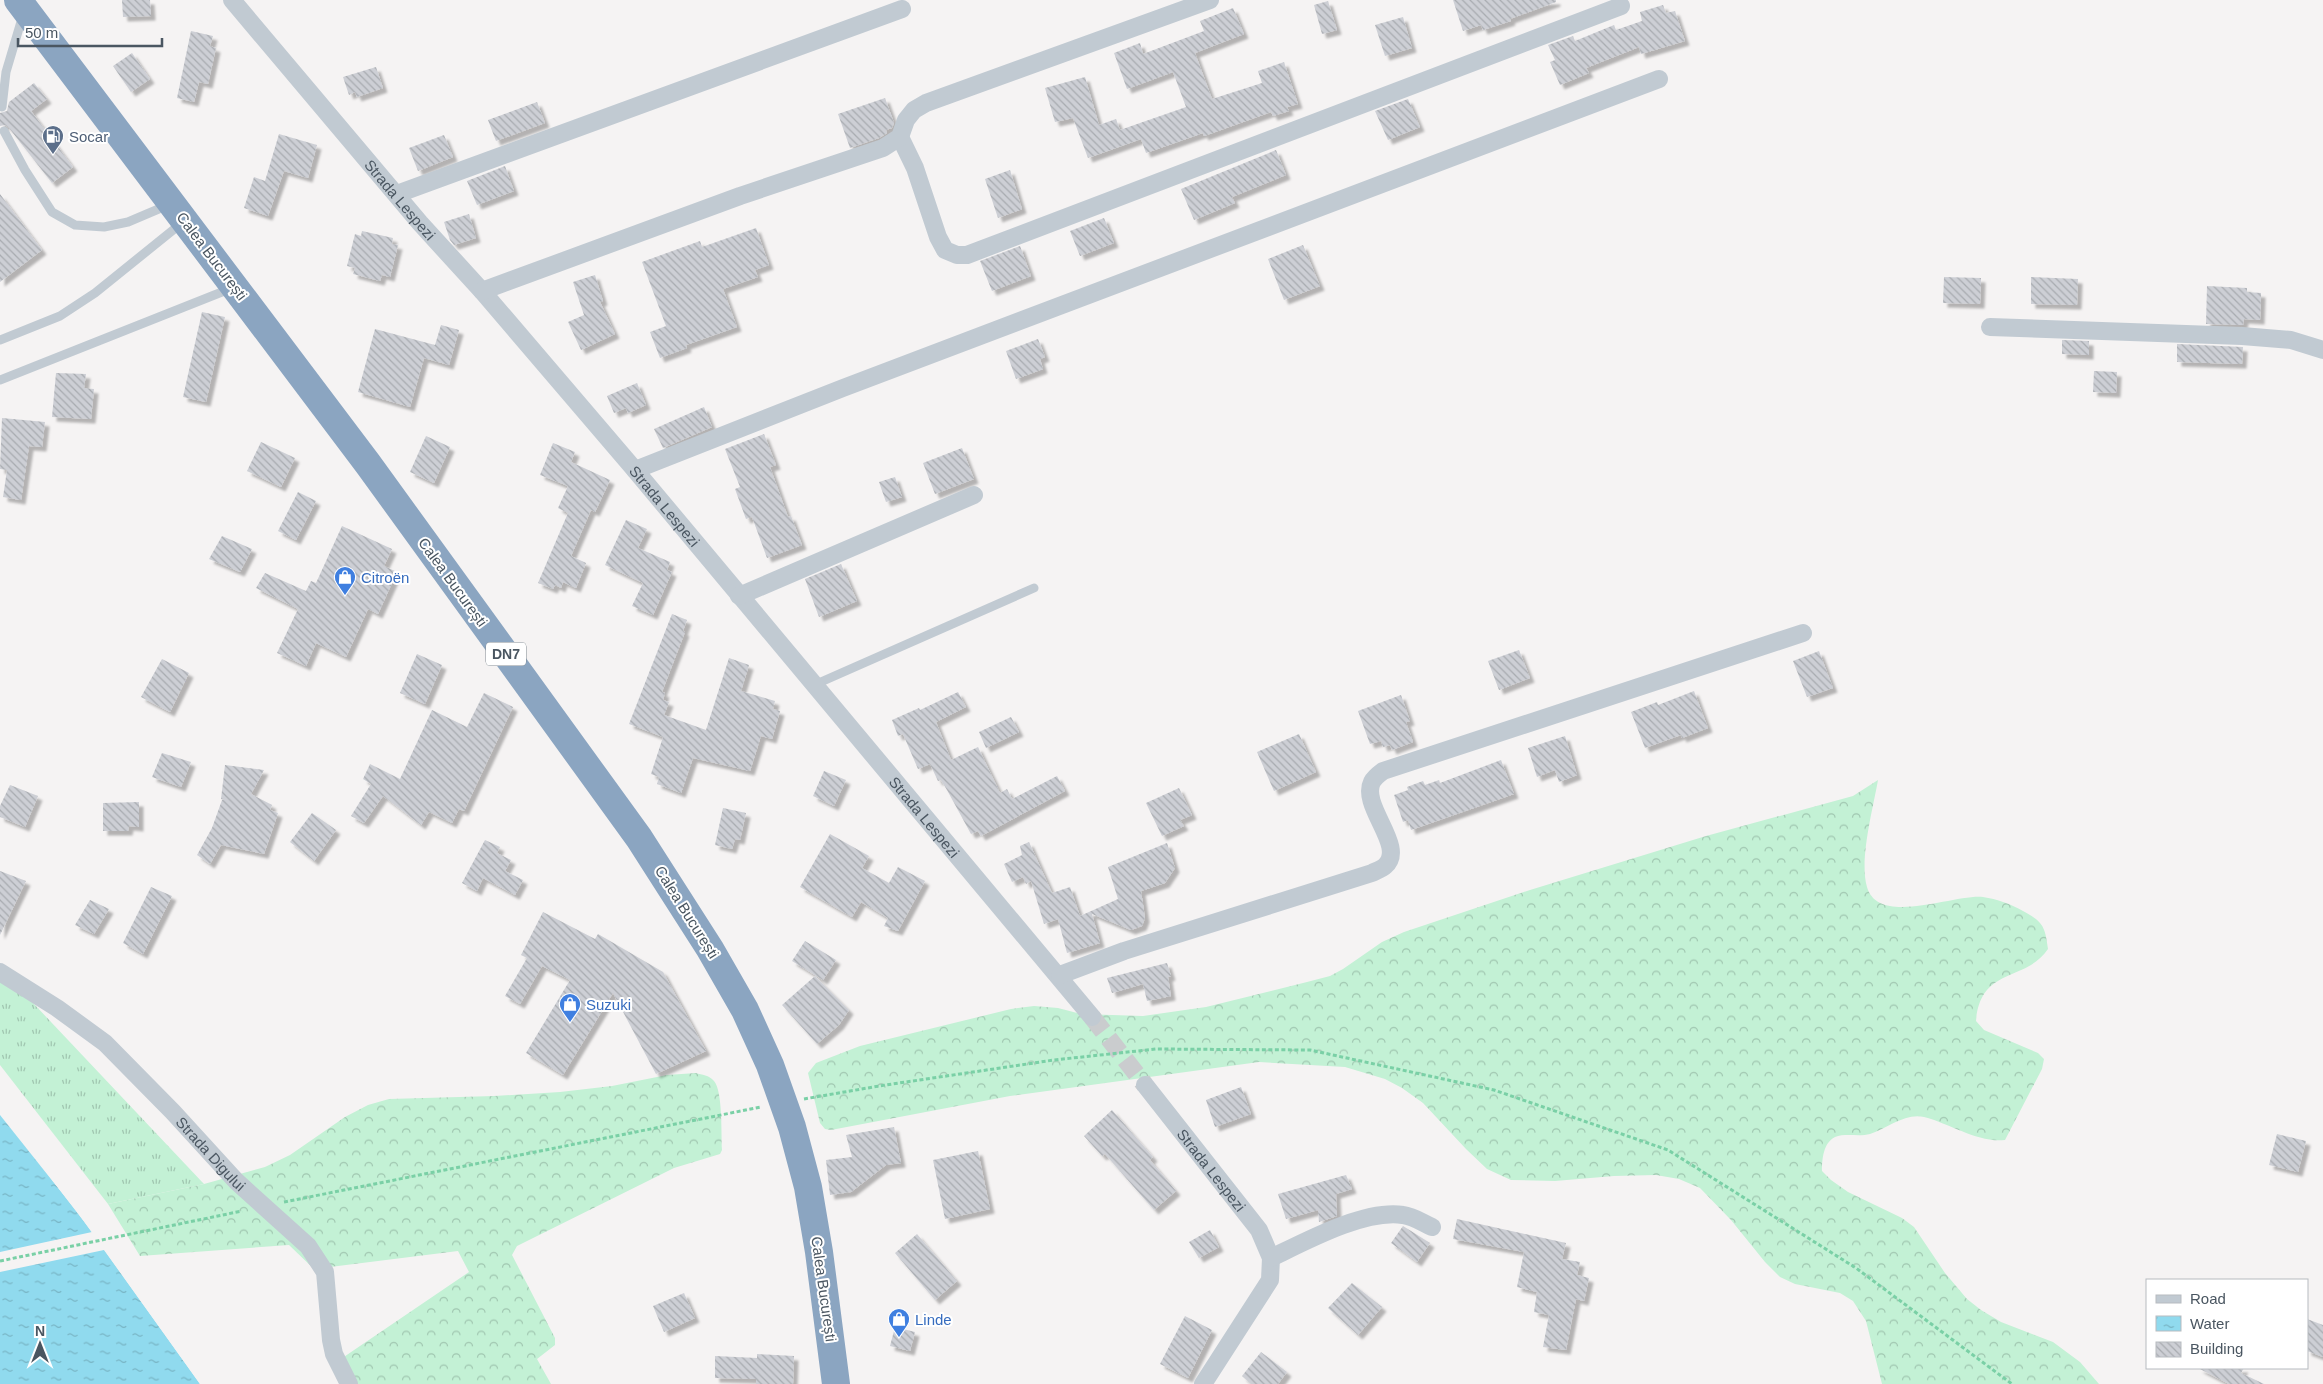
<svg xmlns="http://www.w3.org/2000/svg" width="2323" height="1384" font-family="Arial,sans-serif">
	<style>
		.grass { fill: url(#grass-tufts) }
		.forest { fill: url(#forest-crowns) }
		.water { fill: url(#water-ripples) }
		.pier { fill: #f5f3f3 }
		.building { fill: url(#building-back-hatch); filter: url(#shadow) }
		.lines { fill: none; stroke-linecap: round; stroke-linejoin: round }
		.street-tunnel { stroke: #caccce; stroke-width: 18; stroke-dasharray: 18 9; stroke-linecap: butt }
		.path { stroke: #7ad0a6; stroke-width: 3; stroke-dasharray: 4 2.5; stroke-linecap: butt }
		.lane { stroke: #c1cad2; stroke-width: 9 }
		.street { stroke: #c1cad2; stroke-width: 18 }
		.highway { stroke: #8ba5c1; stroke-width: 28 }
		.labels { text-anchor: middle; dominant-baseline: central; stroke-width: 4; stroke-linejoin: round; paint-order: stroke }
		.shield { fill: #fff; stroke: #808990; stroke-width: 1 }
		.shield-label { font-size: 14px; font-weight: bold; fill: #4a5661 }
		.service-label { font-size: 15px; fill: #4e5e75; stroke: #fff; text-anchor: start }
		.street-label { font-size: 15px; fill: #4a5661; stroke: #fff }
		.shop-label { font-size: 15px; fill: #366cbe; stroke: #fff; text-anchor: start }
	</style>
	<defs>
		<pattern id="grass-tufts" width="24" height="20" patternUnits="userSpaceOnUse" patternTransform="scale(1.25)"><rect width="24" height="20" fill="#c3f1d5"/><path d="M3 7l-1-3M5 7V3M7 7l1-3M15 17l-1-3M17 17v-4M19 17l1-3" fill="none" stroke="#a0c6b0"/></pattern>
		<pattern id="forest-crowns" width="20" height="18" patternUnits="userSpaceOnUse" patternTransform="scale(1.25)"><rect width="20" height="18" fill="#c3f1d5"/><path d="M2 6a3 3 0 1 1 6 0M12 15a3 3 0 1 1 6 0" fill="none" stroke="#a0c6b0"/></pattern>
		<pattern id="water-ripples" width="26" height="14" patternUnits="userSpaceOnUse" patternTransform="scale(1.25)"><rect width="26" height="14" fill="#90daee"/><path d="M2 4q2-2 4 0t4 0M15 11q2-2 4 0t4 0" fill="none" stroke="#78b4c4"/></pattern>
		<pattern id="building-back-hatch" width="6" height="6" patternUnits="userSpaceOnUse" patternTransform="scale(1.25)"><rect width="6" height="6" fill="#cdcfd5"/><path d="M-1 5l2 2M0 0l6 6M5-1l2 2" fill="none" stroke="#a8abb0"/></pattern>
		<filter id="shadow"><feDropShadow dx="4.5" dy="4.5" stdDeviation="1" flood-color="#0004"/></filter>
	</defs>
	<rect width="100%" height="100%" fill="#f5f3f3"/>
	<path class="grass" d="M0,968L204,1184L108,1204L0,1065Z"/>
	<path class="forest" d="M1878,780C1873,809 1859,860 1867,887C1878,927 1954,894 1983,897C1997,899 2011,904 2023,911C2043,922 2045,926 2048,949C2025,983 1981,966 1976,1021L1984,1030L2038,1053L2044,1059L2042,1069L2005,1140C1978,1143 1951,1124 1924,1117C1905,1113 1888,1128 1870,1134C1860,1137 1845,1133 1835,1137C1823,1143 1822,1160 1822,1171L1831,1180L1848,1192L1902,1218L1914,1227L1945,1273L1967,1299L1981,1310L2001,1322L2053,1342L2080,1362L2099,1384H1882L1866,1321L1853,1301L1840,1293L1795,1284L1780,1277L1765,1262L1731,1220L1700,1188L1679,1179L1656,1175L1614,1176L1555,1181L1511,1180L1487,1169L1466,1149L1423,1103L1402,1088L1385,1079L1345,1067L1259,1062L1010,1096L831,1130L825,1129L820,1123L808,1073L816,1063L860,1046L1011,1009L1034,1006L1058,1008L1081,1014L1143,1016L1206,1007L1307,982L1330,976L1343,969L1382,942L1404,932L1530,890L1706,836L1853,796Z
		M696,1073C702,1075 709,1075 714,1081C723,1091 721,1135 722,1150L720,1154L674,1168L517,1246L512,1255L555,1338V1345L537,1359L551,1384H344L332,1365L469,1272L458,1251L314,1269L289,1245L140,1256L108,1204L204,1184L265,1167L290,1155L345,1117L368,1105L389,1099L494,1096L560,1092L612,1086L667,1075Z"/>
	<path class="water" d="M0,1115L78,1213L200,1384H0Z"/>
	<path class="pier" d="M0,1112L80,1211L202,1384H200L104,1250L0,1272V1252L92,1232Z"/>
	<path class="building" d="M122,0H150L151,16L123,17Z
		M1453,0H1556V2L1510,19L1511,21L1483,30L1481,25L1463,31Z
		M1328,1L1337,30L1322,34L1314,5Z
		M1663,5L1666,13L1675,11L1685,41L1641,54L1639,47L1586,68L1589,73L1560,85L1550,62L1555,60L1548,45L1573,36L1575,41L1614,25L1616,30L1642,21L1640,12Z
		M1233,8L1244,34L1195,53L1212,99L1262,83L1258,71L1284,62L1298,104L1287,107L1289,111L1273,116L1271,112L1204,136L1203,133L1146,153L1141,139L1088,158L1073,118L1055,122L1045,88L1085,77L1099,125L1116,119L1120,130L1186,107L1173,72L1127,89L1114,53L1140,43L1143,54L1204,31L1200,21Z
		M1403,17L1412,48L1385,56L1375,25Z
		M191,31L213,36L210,46L216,48L208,84L199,82L194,102L177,98Z
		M132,53L150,79L131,92L113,66Z
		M376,67L383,88L357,97L355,92L349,95L343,77Z
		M34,83L47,99L31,111L73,167L52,183L9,128L5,125L0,126V113L7,111L9,102Z
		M885,98L894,123L892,128L886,130L887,133L879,138L850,148L838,114Z
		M1408,99L1420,127L1388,140L1375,111Z
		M537,102L545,123L496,141L488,120Z
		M279,134L317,145L308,178L284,171L268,216L244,208L254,177L265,181Z
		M444,135L453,157L418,171L409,148Z
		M1276,150L1286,175L1232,197L1235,203L1194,220L1181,189Z
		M505,166L514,191L477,205L467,181Z
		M1010,170L1022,209L998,218L985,179Z
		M0,194L42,250L0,282Z
		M469,214L476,238L454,245L450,240L444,222Z
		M1104,218L1114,243L1080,256L1070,231Z
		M756,228L769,265L755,270L758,277L723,289L737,327L686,345L687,348L660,358L650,332L666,326L642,262L700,241L702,247Z
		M362,231L393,238L392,244L398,245L390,277L382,275L380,281L353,274L355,268L347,266L355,234L361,236Z
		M1303,245L1320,286L1284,300L1268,259Z
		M1020,246L1031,276L992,291L980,261Z
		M595,275L603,301L600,302L615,334L581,350L568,322L584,315L573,282Z
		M1944,277L1981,278L1980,304L1943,303Z
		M2031,277L2078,279L2077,305L2031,304Z
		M2207,286L2247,288V292L2261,293L2260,320L2244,319L2243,325L2206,324Z
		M202,312L225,317L206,402L183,397Z
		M441,325L459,330L449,365L424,358L410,407L358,392L375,329L435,345Z
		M1038,339L1045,357L1040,359L1043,369L1016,379L1006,351Z
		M2062,340L2089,341V355L2062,354Z
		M2177,344L2243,347L2242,364L2177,362Z
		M2094,371L2117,372L2116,393L2093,392Z
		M56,373L86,374L84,388L94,389L91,419L52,417Z
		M637,383L646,405L628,413L626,408L614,413L607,396Z
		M704,407L712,427L663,448L654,429Z
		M2,418L45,422L42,447L29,446L21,500L3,497L7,470L0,469Z
		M764,434L776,465L770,467L788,517L791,516L802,545L767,558L752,517L746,519L735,489L740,487L725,449Z
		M426,436L450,447L434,483L410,472Z
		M261,442L295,458L281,487L247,471Z
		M553,443L575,452L571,462L610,480L595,512L591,510L571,556L586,563L576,588L563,582L561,588L555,585L553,589L538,583L568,513L558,508L568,486L540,475Z
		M962,448L974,479L935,494L923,463Z
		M895,477L902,497L886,502L879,482Z
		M298,492L316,501L296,540L278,531Z
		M626,520L647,529L638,548L670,562L667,570L672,572L653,615L632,606L643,583L605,565Z
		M342,526L392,549L384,566L397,572L378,614L368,609L346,657L316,643L306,666L277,653L298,609L256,588L265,573L306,591L311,581L316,583Z
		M222,536L252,549L240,572L209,559Z
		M841,564L857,601L819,617L805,579Z
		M672,614L687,620L683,631L685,632L662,692L665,693L663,700L669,702L664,715L706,730L729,658L749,665L741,691L775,701L773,709L780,711L772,739L761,736L750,771L693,758L681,793L657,784L659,777L651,774L663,737L629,724Z
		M1519,650L1530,678L1499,690L1488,661Z
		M1819,651L1833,688L1807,697L1793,661Z
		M417,654L442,665L425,704L400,693Z
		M162,659L189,673L170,712L141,697Z
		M1694,691L1708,728L1682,738L1681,735L1645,748L1631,712L1657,702L1658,705Z
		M958,692L966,707L936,722L951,760L978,747L1000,793L1007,789L1012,799L1057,776L1065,791L981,836L978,831L971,834L947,790L941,780L938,781L930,764L918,769L903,734L898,736L892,720L919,708L920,710Z
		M484,693L513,707L464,811L459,809L452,823L429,812L421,825L383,796L364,823L351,816L371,784L363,779L370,764L400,779L432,710L467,727Z
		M1401,695L1410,721L1406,722L1413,742L1392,750L1390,745L1383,747L1381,741L1370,744L1358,711Z
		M1011,717L1019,732L986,748L979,732Z
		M1299,734L1316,772L1274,791L1257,752Z
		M1565,736L1577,775L1559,782L1555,770L1537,777L1528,748Z
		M162,753L191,762L181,787L152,777Z
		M1501,760L1514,794L1411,830L1408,820L1403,822L1394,795L1408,790L1407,787L1423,781L1425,785L1439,780L1440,783Z
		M225,765L264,770L251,794L272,805L270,810L278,813L264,854L221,845L210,864L197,855L212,828L222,800H224L221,799Z
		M824,771L846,780L834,806L813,796Z
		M10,785L38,796L25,827L0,817V806Z
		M1179,788L1192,815L1180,820L1184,826L1162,836L1146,803Z
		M139,802V827L129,826L128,831H103V803Z
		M723,808L746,813L740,840L735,839L732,849L715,845Z
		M312,813L336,830L314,861L290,842Z
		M830,834L869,856L862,868L889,883L898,867L925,881L898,931L884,926L888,918L861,902L852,917L800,887Z
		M485,840L500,847L497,853L511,860L505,871L523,880L515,895L483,878L477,891L462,883Z
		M1029,842L1052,893L1070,887L1080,916L1118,899L1108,867L1167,843L1175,868L1165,883L1141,891L1145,918L1142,926L1131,930L1092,914L1100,943L1067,953L1058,919L1044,924L1031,881L1026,884L1023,877L1012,882L1004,864L1022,855L1020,846Z
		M0,871L26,881L0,935Z
		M151,887L172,896L143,954L123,943Z
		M90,900L109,909L94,934L75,925Z
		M543,912L595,939L598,934L663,972L706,1051L656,1074L613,993L563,1075L526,1053L570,980L542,966L520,1004L505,996L527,958L521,955Z
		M805,941L836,960L823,980L792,961Z
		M1167,963L1171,976L1168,977L1171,996L1147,1001L1143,984L1112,993L1107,978Z
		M815,976L849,1010L839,1025L817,1044L782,1005Z
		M1241,1087L1251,1114L1215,1127L1206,1100Z
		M1112,1110L1153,1157L1150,1160L1176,1191L1154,1210L1105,1154L1102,1156L1084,1136Z
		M894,1127L901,1163L886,1165L851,1192L830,1195L826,1160L852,1157L846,1135Z
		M2277,1134L2306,1141L2298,1172L2269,1165Z
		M978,1151L990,1209L945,1219L933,1160Z
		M1346,1175L1352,1189L1336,1194L1337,1216L1319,1222L1318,1210L1286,1219L1278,1194Z
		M1457,1219L1566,1243L1562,1259L1580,1262L1577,1275L1589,1278L1584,1301L1576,1299L1566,1350L1543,1347L1549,1315L1534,1312L1537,1292L1517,1287L1524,1252L1453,1239Z
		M1403,1226L1430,1243L1417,1262L1391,1243Z
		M1210,1230L1219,1247L1199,1258L1189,1242Z
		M917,1234L957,1281L935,1300L895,1253Z
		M1352,1283L1382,1307L1358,1335L1328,1308Z
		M684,1293L695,1318L664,1332L653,1306Z
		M1185,1316L1212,1330L1188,1378L1160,1364Z
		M2307,1319L2323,1325V1357L2307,1351Z
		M895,1327L915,1332L910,1351L890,1346Z
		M1261,1352L1287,1372L1278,1384H1251L1242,1376Z
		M757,1354L794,1356L793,1384H756V1379L715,1378V1356L757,1358Z
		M2198,1368H2244L2241,1373L2264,1384H2229Z"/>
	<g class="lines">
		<path class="street-tunnel" d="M1092,1017L1145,1085"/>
		<path class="path" d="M804,1099L879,1086L1054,1060L1156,1049L1310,1050L1494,1090L1668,1150L1856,1268L2012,1384
			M284,1202L761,1107
			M0,1261L242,1211"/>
		<path class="lane" d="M2,107L6,72L23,15
			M4,131L25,170L52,212L75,225L104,227L128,222L168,205
			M0,340L60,316L95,293L183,222
			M0,380L232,288
			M814,685L1034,588"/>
		<g class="street">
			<path id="s1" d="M232,0L420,223L482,291L635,470L1092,1017"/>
			<path d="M900,137L915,168L938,237L945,250L957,255H967L1621,6"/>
			<path d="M397,194L902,9"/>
			<path d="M482,291L740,196L883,148L900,137L906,120L914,110L926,103L1210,0"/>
			<path d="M1990,327L2242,336L2291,340L2323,350"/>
			<path d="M635,470L843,388L1659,79"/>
			<path d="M739,596L974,495"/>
			<path id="s2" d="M0,972L57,1008L105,1043L173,1112L236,1181L308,1246L325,1272L331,1340L334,1354L349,1384"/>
			<path d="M1060,975L1124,951L1372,873C1376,871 1382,869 1385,866C1407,847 1360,806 1372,782C1374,778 1379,774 1383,771L1803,633"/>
			<path id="s3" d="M1145,1085L1259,1230L1271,1258L1270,1280L1203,1384"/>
			<path d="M1271,1258C1306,1241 1365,1209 1403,1215C1413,1216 1423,1223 1432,1227"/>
		</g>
		<path class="highway" d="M18,0L368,464L639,838L710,949L745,1010L770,1065L792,1127L808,1187L819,1252L836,1384"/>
	</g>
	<defs>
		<g id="fuel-pin" transform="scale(1.125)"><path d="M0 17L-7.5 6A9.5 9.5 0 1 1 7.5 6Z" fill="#5c6f8a" stroke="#fff"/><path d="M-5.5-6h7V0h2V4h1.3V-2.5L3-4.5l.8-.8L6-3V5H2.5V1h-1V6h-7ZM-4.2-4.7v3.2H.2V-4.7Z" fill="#fff"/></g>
		<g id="shop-pin" transform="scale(1.125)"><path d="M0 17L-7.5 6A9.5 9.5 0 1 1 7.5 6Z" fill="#3f7fe0" stroke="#fff"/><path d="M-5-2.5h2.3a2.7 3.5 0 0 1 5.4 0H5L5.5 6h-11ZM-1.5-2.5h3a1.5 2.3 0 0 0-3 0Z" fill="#fff"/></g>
	</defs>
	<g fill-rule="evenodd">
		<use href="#fuel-pin" x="53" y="136"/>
		<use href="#shop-pin" x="345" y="577"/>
		<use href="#shop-pin" x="570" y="1004"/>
		<use href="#shop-pin" x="899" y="1319"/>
	</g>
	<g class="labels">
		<rect class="shield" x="486" y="642.5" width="40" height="23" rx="4"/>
		<g class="shield-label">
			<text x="506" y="654">DN7</text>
		</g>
		<g class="service-label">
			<text x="69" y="136">Socar</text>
		</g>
		<g class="street-label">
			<text stroke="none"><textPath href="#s1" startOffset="261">Strada Lespezi</textPath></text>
			<text transform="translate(212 256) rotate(53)">Calea București</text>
			<text stroke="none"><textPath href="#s1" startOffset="666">Strada Lespezi</textPath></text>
			<text transform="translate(453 582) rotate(54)">Calea București</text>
			<text stroke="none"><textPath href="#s1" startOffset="1071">Strada Lespezi</textPath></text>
			<text transform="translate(687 912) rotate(58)">Calea București</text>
			<text stroke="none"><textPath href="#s2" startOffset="280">Strada Digului</textPath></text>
			<text stroke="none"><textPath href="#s3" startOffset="108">Strada Lespezi</textPath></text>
			<text transform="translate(824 1289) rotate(82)">Calea București</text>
		</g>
		<g class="shop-label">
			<text x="361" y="577">Citroën</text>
			<text x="586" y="1004">Suzuki</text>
			<text x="915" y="1319">Linde</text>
		</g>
	</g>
	<rect x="2146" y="1279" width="162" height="90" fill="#ffffff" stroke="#b7bbc0"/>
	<rect x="2156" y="1295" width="25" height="8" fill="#c1cad2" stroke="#b7bbc0"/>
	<text x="2190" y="1304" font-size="15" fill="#4a5661">Road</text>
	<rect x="2156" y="1316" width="25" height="15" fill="url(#water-ripples)" stroke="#b7bbc0"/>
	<text x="2190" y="1329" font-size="15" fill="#4a5661">Water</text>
	<rect x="2156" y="1342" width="25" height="15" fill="url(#building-back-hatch)" stroke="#b7bbc0"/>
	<text x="2190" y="1354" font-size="15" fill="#4a5661">Building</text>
	<g transform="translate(40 1344)" stroke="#ffffff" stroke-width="4" paint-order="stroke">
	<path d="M0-4L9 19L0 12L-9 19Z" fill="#4a5661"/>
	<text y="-8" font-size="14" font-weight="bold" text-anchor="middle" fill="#4a5661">N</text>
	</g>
	<path d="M18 38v8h144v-8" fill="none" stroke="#4a5661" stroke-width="2.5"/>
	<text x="25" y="38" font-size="15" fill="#4a5661" stroke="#ffffff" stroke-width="4" paint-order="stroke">50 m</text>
</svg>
